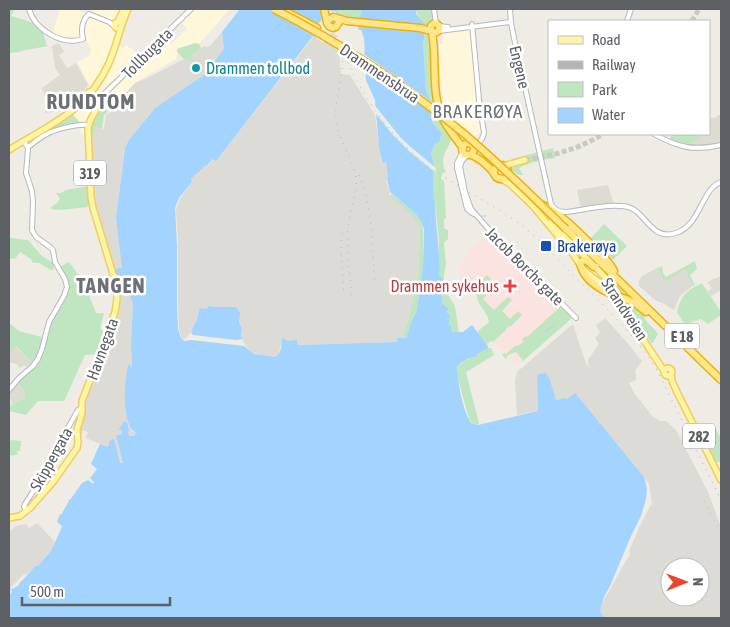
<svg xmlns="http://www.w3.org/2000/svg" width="730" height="627" font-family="'Asap Condensed',sans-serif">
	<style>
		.commercial { fill: #fef7d9 }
		.industrial { fill: #dddbd6; fill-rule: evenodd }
		.education { fill: #dedcd2 }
		.medical { fill: #fbe3e0 }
		.green { fill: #c0e6c1 }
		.water { fill: #a3d3ff }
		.pier { fill: #eeece4 }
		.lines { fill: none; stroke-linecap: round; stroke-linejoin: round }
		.stream { stroke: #a3d3ff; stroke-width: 1 }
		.primary-tunnel { stroke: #cac9c4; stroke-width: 5; stroke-dasharray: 5 2.5; stroke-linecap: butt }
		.secondary-casing { stroke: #b5b8be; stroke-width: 6 }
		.primary-casing { stroke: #f2ce59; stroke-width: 8 }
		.highway-casing { stroke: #f2b100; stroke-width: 9 }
		.secondary { stroke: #fff; stroke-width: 4 }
		.primary { stroke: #fff5a8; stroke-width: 5 }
		.highway { stroke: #fee68b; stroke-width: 6 }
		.rail { stroke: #b4b5b5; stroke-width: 1; stroke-dasharray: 1 6; stroke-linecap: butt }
		.highway-bridge-casing { stroke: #f2b100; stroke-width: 9; stroke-linecap: butt }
		.highway-bridge { stroke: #fee68b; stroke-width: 6 }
		.culture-dot { fill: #0f9aa8; stroke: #fff; stroke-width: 2 }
		.transit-dot { fill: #1a4fb4; stroke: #fff; stroke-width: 2 }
		.health-dot { fill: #e0444e; stroke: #fff; stroke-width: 2 }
		.labels { text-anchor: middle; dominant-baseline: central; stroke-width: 5; stroke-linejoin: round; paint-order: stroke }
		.shield { fill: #fff; stroke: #8d8f92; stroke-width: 1 }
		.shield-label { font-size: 15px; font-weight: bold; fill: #5c5f64 }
		.street-label { font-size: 16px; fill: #5c5f64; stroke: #fff }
		.culture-label { font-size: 16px; fill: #0d838f; stroke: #fff; text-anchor: start }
		.transit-label { font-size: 16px; fill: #164399; stroke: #fff; text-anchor: start }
		.health-label { font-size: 16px; fill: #be3a42; stroke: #fff; text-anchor: end }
		.quarter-label { font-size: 19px; letter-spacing: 1px; fill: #6d7176; stroke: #fff }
		.district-label { font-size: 21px; font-weight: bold; letter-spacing: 1px; fill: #6d7176; stroke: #fff }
	</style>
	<rect width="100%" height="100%" fill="#eeece4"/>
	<path class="commercial" d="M60,9H75L85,13L88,16L93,9H124L114,29L116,34L115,40L123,48L126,45L130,48H131L142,57L164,37L171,44L187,29L180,21L191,9H230L199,44L195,43L177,49L176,52L178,53L176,59L136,82L127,91L114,108L101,110L97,108L87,134L82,135L80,127L84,124L72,115L96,85L90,86L77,62L89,56L91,50L85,37H82L78,39H67L52,35Z
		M472,26L483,132L477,135L476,137H470L459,123L446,112L443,99L440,72L439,44H443V30Z"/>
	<path class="industrial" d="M222,32L224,49L204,75L158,106L151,112L127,144L124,153L116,218L123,267L113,270L99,220L97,207L95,200L91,144L92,127L104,129L106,115L116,108L127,92L135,83L147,78L184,59H187L204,46L206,47L210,46Z
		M335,33L339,52L341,74L350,75L375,115L381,162H386L388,178L386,180L390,194L389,196L413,215L418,222L420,229L418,278L408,320L404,332V338H398V342L298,345V341H287L282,339L279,353L278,356L275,357L260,355L251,352L246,346L242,339L241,333L242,329L235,307H220L208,306L207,309L198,314L197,319L191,332L185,339H182L179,329L178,307V240L176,209L180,199L192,182L191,179L206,165L208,166L212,158L216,161L314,36L322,42H326V37L329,34Z
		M657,268L667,279L686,268L694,285L680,296L674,310L672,309L666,305L655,300L639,286V281L642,276Z
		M117,285L121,286L126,288L130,295L133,304L131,345L132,369L128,365L125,411L133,431L136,433L134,436L129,437L128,431L123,425L119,429H121L122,435L116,436L123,463L120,464L109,445L107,447L86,438L88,432L83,430L80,438L79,426L83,404L113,322L118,312Z
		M605,318L624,339L642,361L635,371L636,374V380L629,383L634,393L653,417L660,421H666L676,430L708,492L721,527V618H604L600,610L601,605L630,554L629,551L640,526L650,506L652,504L649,483L646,481L644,477L586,406L575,394L567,399L565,398L556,400L537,376L538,411L517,415L515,380L517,372L573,324L584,358L587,365L589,367L588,360L599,344L595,338L600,333L596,325ZM670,567H700V597H670Z
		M37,523L55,542L51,551L38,566H35L27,574H24L11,587L12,590L9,594V532L16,526L26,524L29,528Z"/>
	<path class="education" d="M59,43L64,52L59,55L66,66L68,68L76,63L88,85L75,102L66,106V108L63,110L45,113L46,98L42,88L60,75L55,68L52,47V46Z
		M718,115H721V142L704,146H691L678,144L689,145L700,136L701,134H709V117L715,118Z
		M608,185L613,202L612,205L581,209L577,190Z
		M721,276V290L711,296L708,291L712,288L707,282Z
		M15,346L32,363L27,367L24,365L20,368L17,364L9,362V354Z
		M17,382L24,391L25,397L10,406L12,401L9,399V393Z"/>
	<path class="medical" d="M493,228L577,314L517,364L492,340L508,325L459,275L460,266L471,250Z"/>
	<path class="green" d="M9,9H15L11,16C30,22 44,22 46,45H48V46L21,51L20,52L9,53Z
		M340,9H363L358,20C349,19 342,18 335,12H339Z
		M426,9H433V17L431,23L425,26V24L418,16L416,11L418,10H425Z
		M425,30L430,35L435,96L452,137C448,151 438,157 446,172L443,173L441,177V179L444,181L446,218L444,219V228L448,230V239L444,242L446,264L444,275V289L455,306L459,333L453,332L451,328L452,327L450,325H447L449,323V319L447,318H449L446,312L448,310V308L441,302L443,300L440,290L441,284L439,276L440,269L439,258V242L435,202L434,198L432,197H434L433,187L434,165L431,153L435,144L439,142L442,134L435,127L431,116L433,109L432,100L426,91L423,40L424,39Z
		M195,43L199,44L201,48L191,56L193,59L190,62L187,59H184L178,53L177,49Z
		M98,110H107V113L104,115L102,129L95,127L94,135H90C90,126 94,118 98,110Z
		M75,111L73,115L79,121L78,124C55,127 48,131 29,144L28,143V141Z
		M671,134H701C700,139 693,142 689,145L681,144L670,139Z
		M553,148L555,158C543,160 530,162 519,168L523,175H518L511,169L517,165L513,162L512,159Z
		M88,186L89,203L87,207L60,210L51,209V207L57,203L60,199L56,193H61L66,190Z
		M392,194L415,213L419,218L423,229V266L419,296L416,313L413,317L406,338H404V332L408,320L418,278L420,229C415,214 401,206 389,196Z
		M554,220L644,309C642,323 652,324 658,334L652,344L632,316L621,296L553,222Z
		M604,224L627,246L613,260L591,238Z
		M9,238C16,238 20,240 28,240L41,255L53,263L54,268L52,271L39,263H33L31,259L20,252L15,259L9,258Z
		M695,261L697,269L690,275L695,285L694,286L687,274L688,273L685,269L671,278L669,281L667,282L666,279L664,280L661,275L662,274L656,269L662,266L663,273L666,277Z
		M69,262L80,277L85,285L96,313H104L100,328L105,334L99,354L85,355L64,401H38L26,415L9,411V407L25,397L24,391L17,382L32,368L40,354L33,364L16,346L9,354V323L19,331L45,338L48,325L63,300L66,284L58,268Z
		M487,275L496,285L483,299L494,310L508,297L512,300L502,311L510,319L518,311L522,315L510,327L509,326L506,329V330L493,342L491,341L487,344L478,334V331L489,322C488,311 477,306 477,296L466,285L464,281V280L473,289Z
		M702,283L721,312V315L708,324L701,319L685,324L677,313C681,295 686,291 702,283Z
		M561,306L572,318L523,361L516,352L508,355L506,359L502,355L505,353L506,354L516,345L518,346L524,341L522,339L526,336L527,337Z
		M486,348H491L494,355L466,372L479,423L477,425L472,423L469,418C467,410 455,373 458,366C461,362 471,357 475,357L479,353Z
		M713,425L721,438V462H715L703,435Z
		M13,440L21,441L20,451H17L18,454L12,456L9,454V441Z"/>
	<path class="water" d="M240,9H340L338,12L327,10L323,13L321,21L318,24L316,37L313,36L216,161L212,159L207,166L206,165L191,179L192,182L179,198L175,208L177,246V306L178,329L181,338L184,341L191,340L244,346L254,354L275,357C282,354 281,345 282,339L283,338L287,341L297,340L298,345L397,342L398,338H406L413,317L416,313L419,296L423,266L424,229L419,218L415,213L390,192L387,179V178L388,177L386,162H382L379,147L375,100L366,80L365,68L359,64L358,61L364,55C365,47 365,38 361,30H359C356,23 360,15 363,9H418L416,11V14L425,24L424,40H423L426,91L433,103C433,107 431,112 431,116C431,123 438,129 442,134L439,142L435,144L431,153L434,165L433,187L434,197H432L434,198L435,202C435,219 438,237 439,255C439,262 441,268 439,276L442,278L440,290L443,301L441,302L448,308V310L446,312L449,314L450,318L447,319H449V323L448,324L452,326L451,328L453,332H463L472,325L488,346V348L479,353L475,357C470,357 460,362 457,367C459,385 461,407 471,423L478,425L538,411L537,376L539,374L546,373L547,376L549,377L556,400L565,398L567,399L575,393L586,406L644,477L647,488L646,499L641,516L631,536L610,586L604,597L600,610L604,618H9V596L12,592V589L18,586L21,581H22L35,566H38L51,551L62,527V526L57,522L60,514L61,515L69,501L68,499L70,500L82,483L88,480L93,484L94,482L90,478L97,469L91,464L100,444L107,447L109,445V441L114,439L120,463H123L116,436L122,434L121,429L118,430L124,422H127L129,431L128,432L129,436H134L136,433C120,422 125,382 128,365H130L132,368L131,345L133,304L124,280L121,278L117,283L114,270L122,267L116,218L125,148L129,140L155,108L204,75L224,49L222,32Z
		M208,306L220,307H235L237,308L240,313L239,321L242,329L241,333L242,339L236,340L193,335L191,332L197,319L200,308L207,309Z"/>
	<path class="pier" d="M362,53L397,77L436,105V110L359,58Z
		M373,103L401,138L412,148L436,168V173L410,152L393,135L373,110Z"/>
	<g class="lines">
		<path class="stream" d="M482,216H486
			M545,332L554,325"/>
		<path class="primary-tunnel" d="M692,21L699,9
			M525,160C554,155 577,150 603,134"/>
		<g class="secondary-casing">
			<path id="secondary" d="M29,9C35,30 62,46 83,39C81,30 82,20 89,14L109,22L115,27
				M434,9L436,24
				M510,9L511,23L514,38L551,204C554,210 560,212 566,212C584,210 615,202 631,208C647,215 652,241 676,233C701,225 701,189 721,182
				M627,21L631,9
				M472,24L479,100L484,133L482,139L474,149
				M439,26L448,27
				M439,31L510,22
				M99,104L102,96L191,9
				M654,134C679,148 694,151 721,145
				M28,147C34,143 39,138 45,135C55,129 77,124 89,125
				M463,151L457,163V168L467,209L472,213L474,214
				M467,155L462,161L460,166L465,192L471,209L492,233L576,318
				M9,390L19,378L33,366L38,359L42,349L49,322L64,296L67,287L65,279L55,262L53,250L50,247L36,237L32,230L33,201L32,191L26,173L28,149L24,141
				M27,511L24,507L25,504L49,467L64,435L78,410L82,408"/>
		</g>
		<g class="primary-casing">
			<path id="primary" d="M118,21L124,9
				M116,28L115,26V23L120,22
				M9,150C50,124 87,112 109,63C117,45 120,26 128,9
				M503,166L525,160
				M500,178L510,184L532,205L573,254L580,265L587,273L611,291L664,371
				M551,222C573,248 602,269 621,298
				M664 372a4 4 0 1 1 8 0a4 4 0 1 1-8 0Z
				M671,374L672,381L677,392L721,480
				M9,518L20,516L30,508L53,482L77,448L78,442L77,430L82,413V401L101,352L115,312L117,299L116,284L93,208L91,197L88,129L90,121L99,104L97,98L91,92H89"/>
		</g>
		<g class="highway-casing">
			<path id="highway" d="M281,9L317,28
				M324,9L327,22
				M337,18L339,22L336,27L333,28L329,26L327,23L328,20L333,17L347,21L420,28L431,31
				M430.5 28a4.5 4.5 0 1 1 9 0a4.5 4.5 0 1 1-9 0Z
				M432,32C437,60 431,88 441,115C446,127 455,137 463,148
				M462 149a6 6 0 1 1 12 0a6 6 0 1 1-12 0Z
				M471,155C480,158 488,166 494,173
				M494 172a7 7 0 1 1 14 0a7 7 0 1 1-14 0Z
				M543,205C564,216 579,233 596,249C602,256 610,262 614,271
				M566,229L721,380
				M596,267H594L586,260L582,261L580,263C583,278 596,287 609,293
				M626,299L636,304L646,312"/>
		</g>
		<use href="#secondary" class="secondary"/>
		<use href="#primary" class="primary"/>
		<use href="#highway" class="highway"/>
		<path class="rail" d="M329,9C345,73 381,132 435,171C461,189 490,203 516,221C538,237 557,259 576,278C607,309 639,338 660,376L721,500
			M342,54C345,76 334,97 336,119C338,140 354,159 356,180C357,197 349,212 348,229C346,251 350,275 352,298
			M359,175C373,205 372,251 375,284
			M342,233L341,250L344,296
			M704,501L721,534"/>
		<g class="highway-bridge-casing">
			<path id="highway-bridge" d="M274,9C341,43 404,85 462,132C498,162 532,196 566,229
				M609,293L626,299"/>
		</g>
		<use href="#highway-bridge" class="highway-bridge"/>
	</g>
	<circle class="culture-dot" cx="196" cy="68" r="5"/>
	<rect class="transit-dot" x="540" y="240" width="12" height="12" rx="2.5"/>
	<path class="health-dot" d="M507.5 278.5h5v5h5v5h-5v5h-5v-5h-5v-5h5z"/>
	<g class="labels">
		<g class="shield">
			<rect x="74" y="160.5" width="32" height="25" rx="4"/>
			<rect x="664.5" y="323.5" width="35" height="25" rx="4"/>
			<rect x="683" y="423.5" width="32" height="25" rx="4"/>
		</g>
		<g class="shield-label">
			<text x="90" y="173">319</text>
			<text x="682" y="336">E 18</text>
			<text x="699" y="436">282</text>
		</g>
		<g class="street-label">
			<text transform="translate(147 53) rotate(-45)">Tollbugata</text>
			<text transform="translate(520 67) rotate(77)">Engene</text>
			<text transform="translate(380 73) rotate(34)">Drammensbrua</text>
			<text transform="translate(525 266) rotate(45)">Jacob Borchs gate</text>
			<text transform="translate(625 309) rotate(57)">Strandveien</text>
			<text transform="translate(102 349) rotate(-70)">Havnegata</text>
			<text transform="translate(51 459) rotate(-61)">Skippergata</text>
		</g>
		<g class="culture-label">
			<text x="206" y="68">Drammen tollbod</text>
		</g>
		<g class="transit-label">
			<text x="557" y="246">Brakerøya</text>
		</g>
		<g class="health-label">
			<text x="499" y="286">Drammen sykehus</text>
		</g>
		<g class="quarter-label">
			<text x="478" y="111">BRAKERØYA</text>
		</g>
		<g class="district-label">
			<text x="91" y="101">RUNDTOM</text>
			<text x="111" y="285">TANGEN</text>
		</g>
	</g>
	<rect width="730" height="627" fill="none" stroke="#5c5f64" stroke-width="20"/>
	<rect x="548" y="20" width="162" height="115" fill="#ffffff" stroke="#bebfc1"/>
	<rect x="558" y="36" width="25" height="8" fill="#fff5a8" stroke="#bebfc1"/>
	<text x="592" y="45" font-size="15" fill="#5c5f64">Road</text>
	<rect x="558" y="61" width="25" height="8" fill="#b4b5b5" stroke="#bebfc1"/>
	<text x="592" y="70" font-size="15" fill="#5c5f64">Railway</text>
	<rect x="558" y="82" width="25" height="15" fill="#c0e6c1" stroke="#bebfc1"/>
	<text x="592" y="95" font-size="15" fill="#5c5f64">Park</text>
	<rect x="558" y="108" width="25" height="15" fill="#a3d3ff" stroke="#bebfc1"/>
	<text x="592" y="120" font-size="15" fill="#5c5f64">Water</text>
	<g transform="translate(685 582) rotate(89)"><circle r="24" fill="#ffffff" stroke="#bebfc1"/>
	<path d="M0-4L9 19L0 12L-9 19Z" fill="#ea452d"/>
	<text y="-8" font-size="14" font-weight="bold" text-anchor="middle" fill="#5c5f64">N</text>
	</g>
	<path d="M22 597v8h148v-8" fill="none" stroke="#5c5f64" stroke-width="2.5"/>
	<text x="30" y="597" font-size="15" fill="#5c5f64" stroke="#ffffff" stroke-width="4" paint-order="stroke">500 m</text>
</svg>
